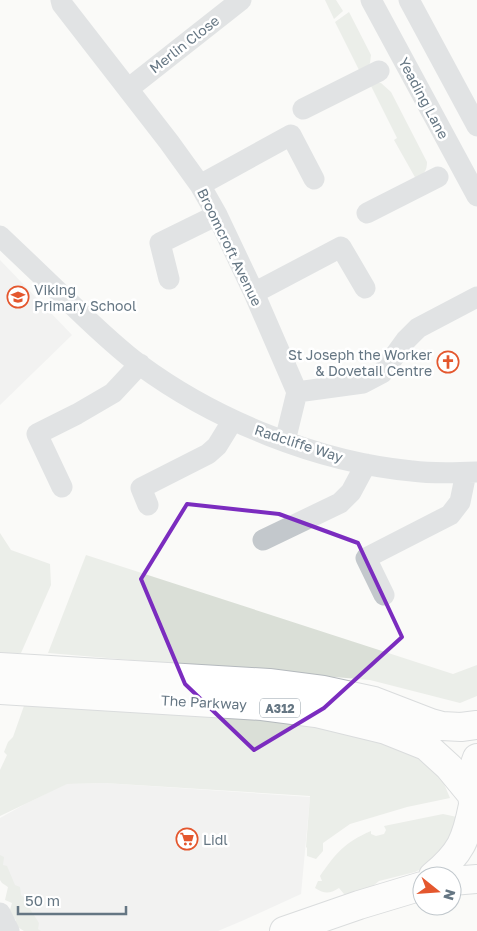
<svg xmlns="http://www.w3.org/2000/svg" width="477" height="931" font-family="'Golos Text',sans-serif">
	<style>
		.built { fill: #e8e9e9 }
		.green { fill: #dadfd7 }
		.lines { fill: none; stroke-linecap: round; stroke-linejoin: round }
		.major-casing { stroke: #b5babe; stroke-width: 30 }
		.highway-casing { stroke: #b4b9bd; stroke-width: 30 }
		.minor { stroke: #c3c8cc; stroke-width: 21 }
		.major { stroke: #fff; stroke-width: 28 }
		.highway { stroke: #fff; stroke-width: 28 }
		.marked { fill: none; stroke: #7b2cbf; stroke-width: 4; stroke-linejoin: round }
		.labels { text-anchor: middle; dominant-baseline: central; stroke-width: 5; stroke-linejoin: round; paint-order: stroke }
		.shield { fill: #fff; stroke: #939fa8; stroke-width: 1 }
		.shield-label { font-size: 12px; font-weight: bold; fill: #657683 }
		.street-label { font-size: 14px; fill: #657683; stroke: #fff }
		.poi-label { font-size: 14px; fill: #657683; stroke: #fff; text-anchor: start }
	</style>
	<rect width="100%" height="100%" fill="#fafaf8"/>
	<path class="built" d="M0,260L72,335L0,405Z
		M104,783L310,797L301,894L244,920L218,931H32L0,873V818L27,803L66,784Z"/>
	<path class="green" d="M325,0H336L343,11L334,19Z
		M349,12L371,55L370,63L368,67L360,72L335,22Z
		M376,82L381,83L391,92L427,162C427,171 424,174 416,179L394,140L397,138L370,84Z
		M0,533L11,550L50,564L51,585L21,653H0Z
		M86,555L453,674L477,665V696L460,703L370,680L48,653Z
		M25,703L261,710L393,739L437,767L450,798L407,807L350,824L323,843V851L316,859L307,856V848L306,847L310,796L104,783L67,784L0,816V770L7,755L4,752L8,742L13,737Z
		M443,814L457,817L450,840L427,866L415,872L379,881L368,890L357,893L344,894L339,888C329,894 325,894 315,888L318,881H322L320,876C336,853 345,842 371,831V834L376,836L384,834L386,830L384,826Z
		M0,855L4,857L3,865L7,866L15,885L20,887L21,895L29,902L30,909L39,923L38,929L41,931H24L16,926V920L9,913L12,903L5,900L8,887L2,883L0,880Z"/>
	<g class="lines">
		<g class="major-casing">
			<path id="major" d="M433,876C461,853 466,840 473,805
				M452,881L477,879
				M284,931L359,905L422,886"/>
		</g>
		<g class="highway-casing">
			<path id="highway" d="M0,667L269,683L323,690L374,701L431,723L442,726L461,727L477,725
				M0,690L262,706L316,713L386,730L426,746L449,767L472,795
				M477,758C469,778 471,800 477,820"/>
		</g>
		<path class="minor" d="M61,0L62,4L169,142L200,185L217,215L254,293L297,392L285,441
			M371,0L477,196
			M409,0L477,126
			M128,89L241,0
			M303,109L379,71
			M200,185L291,135L314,179
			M367,213L438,177
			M0,236C22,257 44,278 66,299C90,322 113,345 140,365C216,421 318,462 412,471C433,474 456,473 477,472
			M169,279L160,243L217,215
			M254,293L341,247L365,288
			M297,392L363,383L382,373L406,340L418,328L477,297
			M62,487L37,434L77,414L113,393L140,364
			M148,505L141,488L208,454L217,446L233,420
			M263,540L340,503L351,492L366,464
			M384,595L366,558L450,515L460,502L466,473
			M0,913L9,931"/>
		<use href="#major" class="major"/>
		<use href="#highway" class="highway"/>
	</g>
	<path d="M0 0H477V931H0ZM187,504L279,514L358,543L402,637L324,708L254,750L185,684L141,579Z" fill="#fafaf8" fill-opacity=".55" fill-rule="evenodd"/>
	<path class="marked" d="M187,504L279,514L358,543L402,637L324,708L254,750L185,684L141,579Z"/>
	<defs>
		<g id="school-ring" transform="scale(1.125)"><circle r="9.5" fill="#fff" stroke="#e4572e" stroke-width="1.5"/><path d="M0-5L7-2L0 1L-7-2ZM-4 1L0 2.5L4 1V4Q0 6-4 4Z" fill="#e4572e"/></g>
		<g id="church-ring" transform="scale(1.125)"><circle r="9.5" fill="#fff" stroke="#e4572e" stroke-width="1.5"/><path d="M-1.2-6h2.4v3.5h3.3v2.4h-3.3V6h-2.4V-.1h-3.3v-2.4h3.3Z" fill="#e4572e"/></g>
		<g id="supermarket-ring" transform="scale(1.125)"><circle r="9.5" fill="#fff" stroke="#e4572e" stroke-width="1.5"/><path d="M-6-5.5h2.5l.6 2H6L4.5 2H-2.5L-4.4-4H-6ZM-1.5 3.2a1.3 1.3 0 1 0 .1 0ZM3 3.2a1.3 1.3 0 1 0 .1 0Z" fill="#e4572e"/></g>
	</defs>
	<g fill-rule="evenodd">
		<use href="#school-ring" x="18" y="297"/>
		<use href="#church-ring" x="448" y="362"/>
		<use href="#supermarket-ring" x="187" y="839"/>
	</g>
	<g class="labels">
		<rect class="shield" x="260" y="698.5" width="40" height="19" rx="4"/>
		<g class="shield-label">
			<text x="280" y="708">A312</text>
		</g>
		<g class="street-label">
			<text transform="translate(184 44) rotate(-38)">Merlin Close</text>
			<text transform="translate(424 98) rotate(62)">Yeading Lane</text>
			<text transform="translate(230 247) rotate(64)">Broomcroft Avenue</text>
			<text transform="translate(299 443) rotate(18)">Radcliffe Way</text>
			<text transform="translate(204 702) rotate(3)">The Parkway</text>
		</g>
		<g class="poi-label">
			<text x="34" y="289">Viking<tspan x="34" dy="16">Primary School</tspan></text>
			<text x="432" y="354" text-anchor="end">St Joseph the Worker<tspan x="432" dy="16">&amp; Dovetail Centre</tspan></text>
			<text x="203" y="839">Lidl</text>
		</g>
	</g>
	<g transform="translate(437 891) rotate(107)"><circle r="24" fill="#ffffff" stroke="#c1c8cd"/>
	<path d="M0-4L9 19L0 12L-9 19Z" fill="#e4572e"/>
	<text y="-8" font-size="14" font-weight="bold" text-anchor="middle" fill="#657683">N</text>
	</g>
	<path d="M18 906v8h108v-8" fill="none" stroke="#657683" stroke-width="2.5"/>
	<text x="25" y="906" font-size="15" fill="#657683" stroke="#ffffff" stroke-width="4" paint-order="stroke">50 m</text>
</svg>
